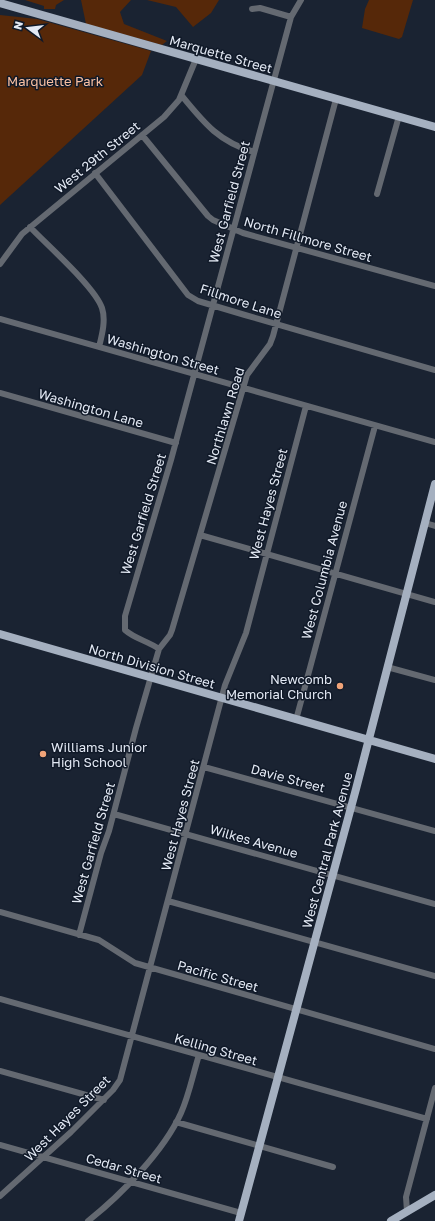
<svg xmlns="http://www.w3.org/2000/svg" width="435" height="1221" font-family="'Golos Text',sans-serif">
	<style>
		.green { fill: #562809 }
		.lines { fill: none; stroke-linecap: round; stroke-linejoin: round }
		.minor { stroke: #646971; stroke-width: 6 }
		.major { stroke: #a5b0c0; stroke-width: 8 }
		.poi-dot { fill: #f0a378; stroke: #101928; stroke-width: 1.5 }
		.labels { text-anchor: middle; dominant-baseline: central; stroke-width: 3; stroke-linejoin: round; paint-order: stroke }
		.street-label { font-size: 13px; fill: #e3e9f4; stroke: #101928 }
		.park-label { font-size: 13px; fill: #fbc1a3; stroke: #101928 }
		.poi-label { font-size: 13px; fill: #e3e9f4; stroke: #101928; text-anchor: end }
	</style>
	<rect width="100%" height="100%" fill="#1a2332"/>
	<path class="green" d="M25,0H64L56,5L55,9H44V6Z
		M81,0H131L120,12L124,24L167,41L162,45L86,24Z
		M147,0H219L211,13L193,27L176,7Z
		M369,0H413L402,37L399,39L362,28L365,9Z
		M0,15L37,19L151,51L142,75L0,205Z"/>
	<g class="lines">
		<path class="minor" d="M252,9L260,8L291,17
			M182,96C204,123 219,142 254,152
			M142,135L208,216L213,220L243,233L435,286
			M95,173L188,295L198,301L245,315L435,370
			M377,194L399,116
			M30,227C47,245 95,287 102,308C106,320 102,335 99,347
			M0,264L22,234L164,117L179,100L196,59
			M0,319L435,442
			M0,393L176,443
			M425,523L435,526
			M200,535L435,602
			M159,649C148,641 135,639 125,630V616L171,460L291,17L301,0
			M387,667L435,680
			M296,720L375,426
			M204,767L435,831
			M114,814L435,904
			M168,901L435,976
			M0,912L99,940L135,963L435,1049
			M79,935L101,853L109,831L136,728L159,649L170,635L172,630L247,375L270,344L273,336L336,99
			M0,999L427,1119
			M0,1071L104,1100
			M176,1122L333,1167
			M0,1145L241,1213
			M0,1196L71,1132L113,1090L120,1080L225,685L246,633L306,406
			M407,1211L406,1197L435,1088
			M88,1221C120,1196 164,1151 181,1113C189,1095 193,1074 199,1055"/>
		<path class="major" d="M0,3L435,127
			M0,634L435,759
			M239,1221L356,789L435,484
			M391,1221L435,1195"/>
	</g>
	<g class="poi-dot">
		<circle cx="340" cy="686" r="4"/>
		<circle cx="43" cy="754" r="4"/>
	</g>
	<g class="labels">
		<g class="street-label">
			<text transform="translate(221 54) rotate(16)">Marquette Street</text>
			<text transform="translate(97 157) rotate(-39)">West 29th Street</text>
			<text transform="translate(229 202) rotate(-75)">West Garfield Street</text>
			<text transform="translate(308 239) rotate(16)">North Fillmore Street</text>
			<text transform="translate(241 301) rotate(18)">Fillmore Lane</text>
			<text transform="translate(163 354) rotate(16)">Washington Street</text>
			<text transform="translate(91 408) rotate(16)">Washington Lane</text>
			<text transform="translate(225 416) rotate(-73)">Northlawn Road</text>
			<text transform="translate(268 504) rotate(-75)">West Hayes Street</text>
			<text transform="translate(143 514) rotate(-73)">West Garfield Street</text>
			<text transform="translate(324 570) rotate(-75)">West Columbia Avenue</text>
			<text transform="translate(152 666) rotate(16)">North Division Street</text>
			<text transform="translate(288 778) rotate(15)">Davie Street</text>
			<text transform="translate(180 815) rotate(-75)">West Hayes Street</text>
			<text transform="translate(254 841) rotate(16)">Wilkes Avenue</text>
			<text transform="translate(93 843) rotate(-74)">West Garfield Street</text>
			<text transform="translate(327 850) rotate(-75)">West Central Park Avenue</text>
			<text transform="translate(218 976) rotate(16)">Pacific Street</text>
			<text transform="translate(216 1049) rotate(16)">Kelling Street</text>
			<text transform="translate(67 1118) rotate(-45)">West Hayes Street</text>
			<text transform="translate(124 1168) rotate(16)">Cedar Street</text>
		</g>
		<g class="park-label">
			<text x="55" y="81">Marquette Park</text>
		</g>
		<g class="poi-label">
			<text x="332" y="679">Newcomb<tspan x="332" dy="15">Memorial Church</tspan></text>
			<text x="51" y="747" text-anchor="start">Williams Junior<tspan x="51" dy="15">High School</tspan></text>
		</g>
	</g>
	<g transform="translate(28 28) rotate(285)" stroke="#101928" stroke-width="3" paint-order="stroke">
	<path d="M0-3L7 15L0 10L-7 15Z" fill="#e3e9f4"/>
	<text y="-6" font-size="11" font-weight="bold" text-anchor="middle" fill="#e3e9f4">N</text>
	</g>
</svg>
